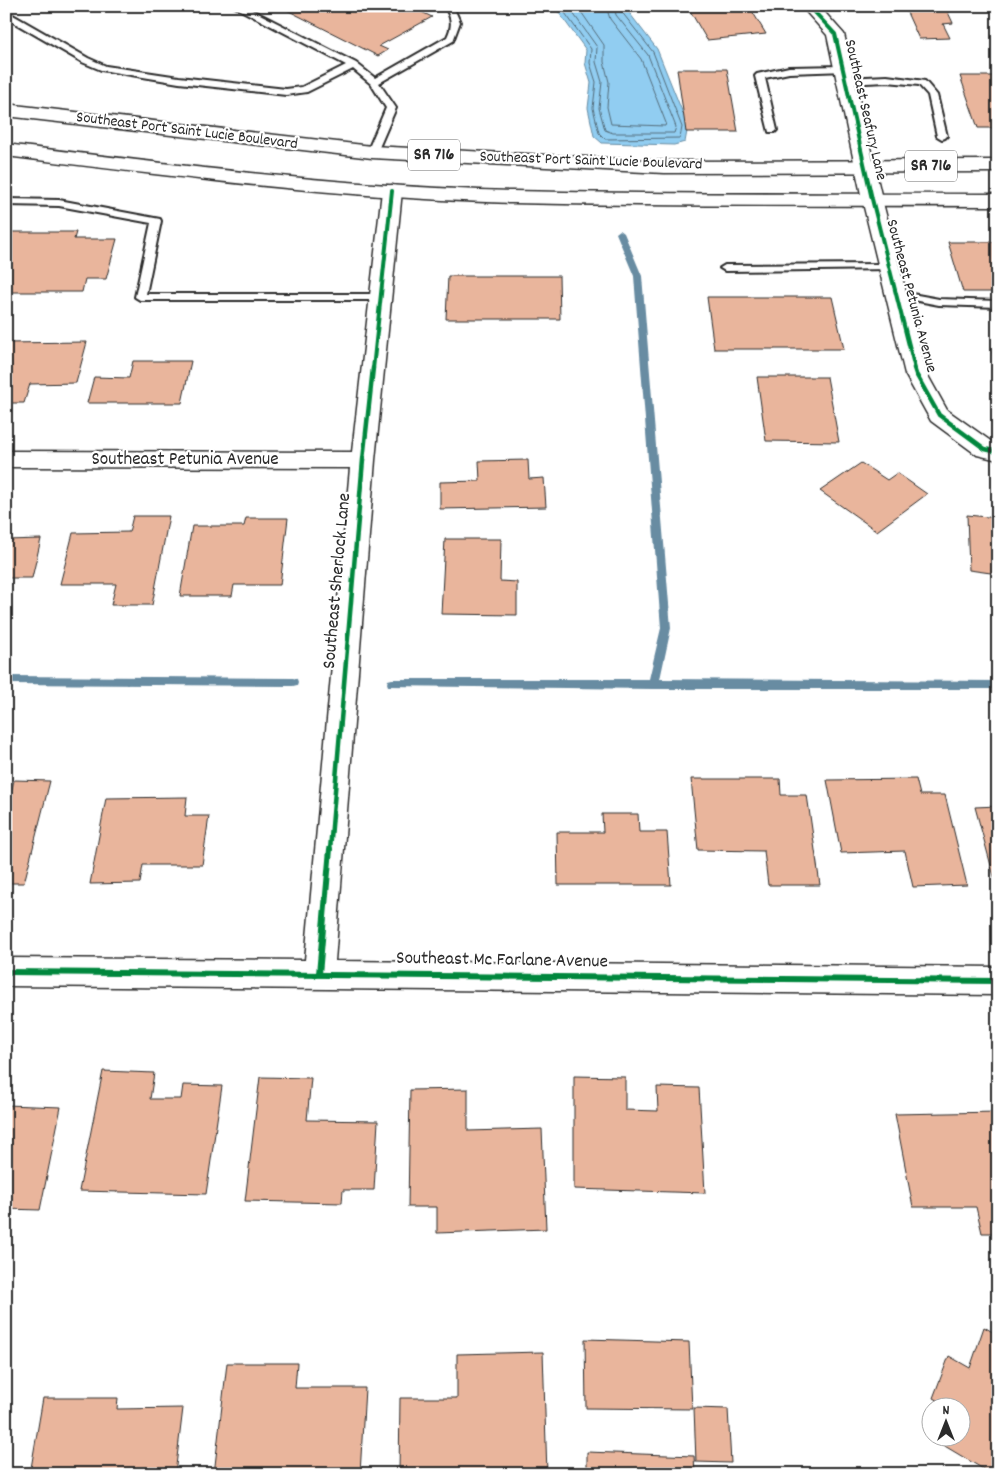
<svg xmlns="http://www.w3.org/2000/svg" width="1004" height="1480" font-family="Dekko,sans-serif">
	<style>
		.water { fill: #91cdf1; stroke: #688ca2 }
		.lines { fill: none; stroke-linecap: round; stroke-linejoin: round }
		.shore { stroke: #546c7a; stroke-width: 1 }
		.stream { fill: #688ca2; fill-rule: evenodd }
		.building { fill: #e9b59c; stroke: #2b2b2b }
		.lane-casing { stroke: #2b2b2b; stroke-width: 4 }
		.street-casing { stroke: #2b2b2b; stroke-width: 3 }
		.primary-casing { stroke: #2b2b2b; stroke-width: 3 }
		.lane { fill: #fff; fill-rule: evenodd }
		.street { fill: #fff; fill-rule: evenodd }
		.primary { fill: #fff; fill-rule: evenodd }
		.cycleway-far2-casing { stroke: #fff; stroke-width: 6 }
		.cycleway-far1-casing { stroke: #fff; stroke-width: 8 }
		.cycleway-casing { stroke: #fff; stroke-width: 9 }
		.cycleway-far2 { stroke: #00873e; stroke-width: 4 }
		.cycleway-far1 { stroke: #00873e; stroke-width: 4.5 }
		.cycleway { stroke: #00873e; stroke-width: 6 }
		.labels { text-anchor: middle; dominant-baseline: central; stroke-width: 4.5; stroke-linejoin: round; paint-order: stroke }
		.far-street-label { font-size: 16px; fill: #2b2b2b; stroke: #fff }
		.shield { fill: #fff; stroke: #6b6b6b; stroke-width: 1 }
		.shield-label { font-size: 18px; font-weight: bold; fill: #2b2b2b }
		.street-label { font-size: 19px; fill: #2b2b2b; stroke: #fff }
	</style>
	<rect width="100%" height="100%" fill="#fff"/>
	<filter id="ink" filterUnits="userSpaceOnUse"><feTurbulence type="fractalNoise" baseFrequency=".02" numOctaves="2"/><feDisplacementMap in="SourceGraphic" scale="10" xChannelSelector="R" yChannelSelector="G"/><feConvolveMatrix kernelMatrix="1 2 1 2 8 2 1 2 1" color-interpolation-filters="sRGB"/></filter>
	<g filter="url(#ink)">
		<path class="water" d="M554,6H624L657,49L688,126L685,142L674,145L602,143L594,136L588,108L591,83L585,63L586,50Z"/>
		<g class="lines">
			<path class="shore" d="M560,6L591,49L590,63L596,82L593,108L599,133L605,139L680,138L682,127L653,52L621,11L620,6
				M568,6L597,47L596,62L602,82L599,108L605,130L613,133H674L676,127L648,55L616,15L614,6
				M577,6L604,45V62L609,82L607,107L611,124L665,126L666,123L641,59L610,19L606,6"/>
			<path class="stream" d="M620,230L624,233L642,276L671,628L660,679L998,681V689H653L388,686L387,683L388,680L392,679H649L661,628L634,276L616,233Z
				M6,676L293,678L297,679L298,682L297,685L293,686L6,684Z"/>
		</g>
		<path class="building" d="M279,6H409L432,17L379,46L388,50L378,56Z
			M713,6H749L766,34L707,40L689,9Z
			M904,6H945L953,23L943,24L950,38L919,39Z
			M677,69H727L738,132H686Z
			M960,76H998V128H978Z
			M6,232H76L74,239H117L106,279H85L82,292H6Z
			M948,242H998V292H963Z
			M448,276H559L560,319H446Z
			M707,297H832L844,349H714Z
			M87,342L76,383L30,384L24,403H6V343Z
			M992,352H998V371Z
			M133,361H191L182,403H87L94,377L129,378Z
			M757,377H827L839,442L766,441Z
			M528,460L529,479L544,478L546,507L440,509V482L480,481L479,461Z
			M861,463L887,480L897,473L927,494L877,531L820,491Z
			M967,515L998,518V574L969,570Z
			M133,516H169L152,605H111L116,584H60L73,533L129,532Z
			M246,518H288L280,585H234L232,596H180L192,526H244Z
			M41,539L32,578H6V540Z
			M445,539H501L500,581L517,582V615L441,614Z
			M691,779H780L781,795H807L820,885H768L764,851L698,850Z
			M916,779L920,795H945L967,885L913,887L905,851L841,853L827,780Z
			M14,780L50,781L24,883H6V797H10Z
			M187,797L185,816H209L202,865H143L140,883L90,884L106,798Z
			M998,806V884H996L975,807Z
			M602,814H638L639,832H667L671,885H558L557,832H603Z
			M103,1071L154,1073L150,1099H181L183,1085L222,1086L206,1194L79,1191Z
			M574,1076L625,1077V1110L658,1111L657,1087L699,1088L705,1193L574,1189Z
			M260,1077L311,1078L307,1120L378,1121L374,1190H343L342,1203L245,1201Z
			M468,1089V1131L542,1129L546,1229L437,1233V1207H408L410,1090Z
			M6,1105L61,1107L40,1210L6,1209Z
			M998,1112V1233H982L976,1207H913L895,1114Z
			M984,1327L998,1335V1449L990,1473L943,1445L945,1438H962V1408H951L933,1398L949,1356L970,1368Z
			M585,1339L689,1342L692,1409L586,1408Z
			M543,1352L547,1474H399L400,1398H457V1354Z
			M227,1363H297L295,1388H365L360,1474H214Z
			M43,1398H118L117,1409L183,1408L175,1474H30Z
			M694,1408L728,1409L731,1463L696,1462Z
			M587,1452L694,1456L695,1474H587Z"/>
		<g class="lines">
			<g class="lane-casing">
				<path id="lane" d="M233,6H244L356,63L375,78L447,37C453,25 452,18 444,6H453L460,22L453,41L379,83L396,108L377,152L372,155L367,152L386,108L371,84L353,69L307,92L286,95L179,83L101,70L82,62L6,18V11L88,58L106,66L179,77L286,89L302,87L346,65Z
					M843,66L846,67V71L789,73L765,78L777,130L775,132H769L755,76L757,74L789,67Z
					M887,76L925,81L937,95L947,136L945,138L942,139L937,136L928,95L919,85L887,82L845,84L840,81L845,78Z
					M6,199L59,200L160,219L161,221L146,294H381L386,297L381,300H140L135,297L151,223L59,206L6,205Z
					M889,264L894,267L893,269L725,271L720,268L725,265Z
					M896,291L939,299L998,301V307L939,305L892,296L891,294Z"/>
			</g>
			<g class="street-casing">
				<path id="street" d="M801,6H819L844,34L882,199L927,374L947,410L992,442L998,444V460L977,455L931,421L905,374L862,199L827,35Z
					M392,185L399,187L402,191L375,460L335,961L998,967V995L6,986V958L305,960L350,468L6,467V451L352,452L382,191L385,187Z"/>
			</g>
			<g class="primary-casing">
				<path id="primary" d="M6,104L372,146L664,161L998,160V172L664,173L372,158L6,116Z
					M6,144C175,165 344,187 513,191C675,195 836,193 998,194V206C836,205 675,207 513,203C344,198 175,177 6,156Z"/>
			</g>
			<use href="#lane" class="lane"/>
			<use href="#street" class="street"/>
			<use href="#primary" class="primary"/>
			<g class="cycleway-far2-casing">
				<path id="cycleway-far2" d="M809,6L835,34L872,199L915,369
					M373,369L392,191"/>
			</g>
			<g class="cycleway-far1-casing">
				<path id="cycleway-far1" d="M914,368L916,374L939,415L985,449L998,452
					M330,850L363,460L373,368"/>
			</g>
			<g class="cycleway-casing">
				<path id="cycleway" d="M6,972L998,981
					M319,974L330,849"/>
			</g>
			<use href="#cycleway-far2" class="cycleway-far2"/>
			<use href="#cycleway-far1" class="cycleway-far1"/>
			<use href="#cycleway" class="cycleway"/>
		</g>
	</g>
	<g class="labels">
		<g class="far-street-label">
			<text transform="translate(865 110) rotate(77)">Southeast Seafury Lane</text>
			<text transform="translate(187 131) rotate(7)">Southeast Port Saint Lucie Boulevard</text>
			<text transform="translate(591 161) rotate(2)">Southeast Port Saint Lucie Boulevard</text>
			<text transform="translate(911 296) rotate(75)">Southeast Petunia Avenue</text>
		</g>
		<g class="shield">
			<rect x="408" y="139.5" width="52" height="31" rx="4"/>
			<rect x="905" y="150.5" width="52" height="31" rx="4"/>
		</g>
		<g class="shield-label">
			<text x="434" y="155">SR 716</text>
			<text x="931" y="166">SR 716</text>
		</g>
		<g class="street-label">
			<text x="185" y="460">Southeast Petunia Avenue</text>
			<text transform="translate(338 581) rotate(-85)">Southeast Sherlock Lane</text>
			<text transform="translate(502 961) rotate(1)">Southeast Mc Farlane Avenue</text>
		</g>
	</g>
	<rect width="1004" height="1480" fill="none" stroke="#fff" stroke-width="25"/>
	<rect x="12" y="12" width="979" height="1455" fill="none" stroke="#2b2b2b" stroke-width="2" filter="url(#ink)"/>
	<g transform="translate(946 1422)"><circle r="24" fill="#ffffff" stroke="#aaaaaa"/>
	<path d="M0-4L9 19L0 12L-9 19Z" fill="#2b2b2b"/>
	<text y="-8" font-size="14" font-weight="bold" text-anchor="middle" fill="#2b2b2b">N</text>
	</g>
</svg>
